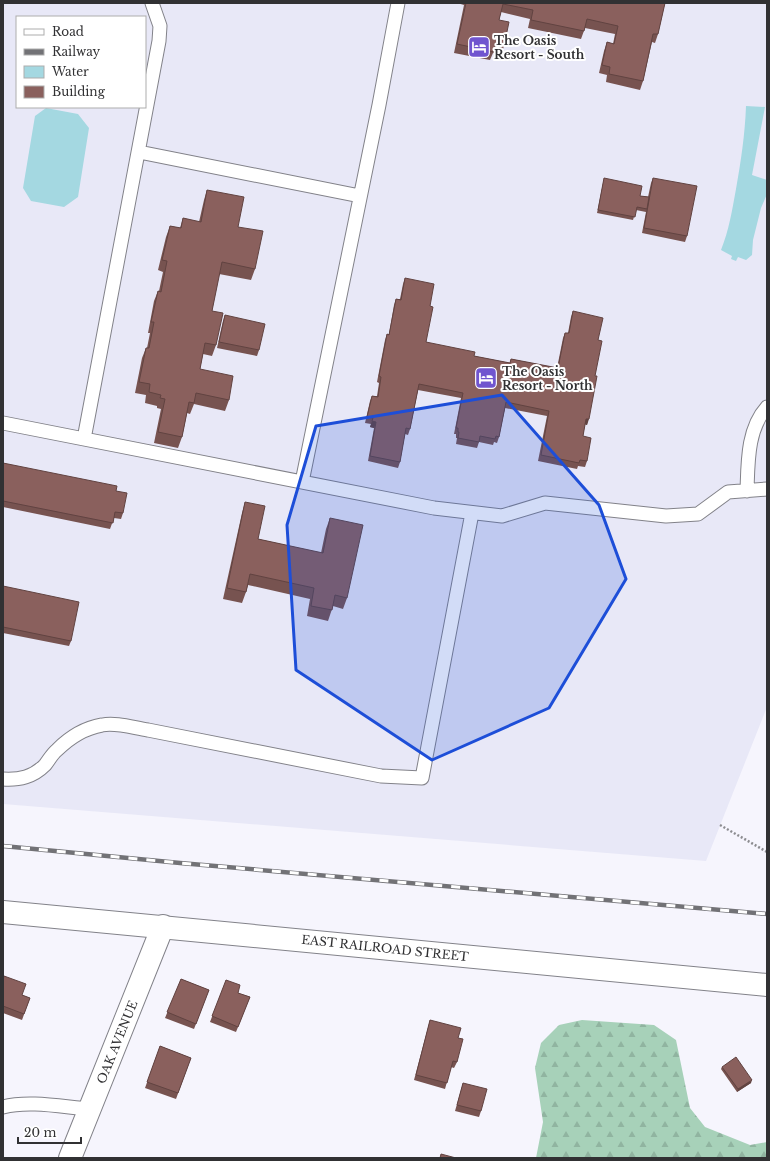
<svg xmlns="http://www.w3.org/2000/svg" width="770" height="1161" font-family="'Libre Baskerville',serif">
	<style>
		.built { fill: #e8e8f7; fill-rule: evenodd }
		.forest { fill: url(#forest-firs) }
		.water { fill: #a4d8e1 }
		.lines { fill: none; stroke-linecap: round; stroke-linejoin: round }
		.lane-casing { stroke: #828289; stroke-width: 15 }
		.street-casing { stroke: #828289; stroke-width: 24 }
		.secondary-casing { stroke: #828289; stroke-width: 24 }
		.path { stroke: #8c8c90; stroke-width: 2.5; stroke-dasharray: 2 2; stroke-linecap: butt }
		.lane { stroke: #fff; stroke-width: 13 }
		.street { stroke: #fff; stroke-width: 22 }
		.secondary { stroke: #fff; stroke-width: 22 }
		.rail-casing { stroke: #727276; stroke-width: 4.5 }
		.rail { stroke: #fff; stroke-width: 3; stroke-dasharray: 9; stroke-linecap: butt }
		.wall { fill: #775350 }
		.shaded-wall { fill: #614341 }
		.building { fill: #8a605d; stroke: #614341 }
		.marked { fill: #1d4ed8; fill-opacity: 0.2; stroke: #1d4ed8; stroke-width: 3; stroke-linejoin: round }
		.labels { text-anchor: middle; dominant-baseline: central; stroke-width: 4; stroke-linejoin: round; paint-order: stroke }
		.poi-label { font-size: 12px; font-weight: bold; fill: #313133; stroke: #fff; text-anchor: start }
		.street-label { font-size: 12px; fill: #313133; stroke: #fff }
	</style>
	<defs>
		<pattern id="forest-firs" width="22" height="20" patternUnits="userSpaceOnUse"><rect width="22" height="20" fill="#a7d1b9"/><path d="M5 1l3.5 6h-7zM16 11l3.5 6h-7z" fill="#90b4a0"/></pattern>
	</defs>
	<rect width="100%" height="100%" fill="#f6f5fd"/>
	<path class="built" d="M3,3H767V707L706,861L3,804ZM17,17H145V107H17Z"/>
	<path class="forest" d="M582,1020L654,1025L676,1040L690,1108L705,1127L750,1145L767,1142V1158H536L543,1122L535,1068L541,1043L559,1025Z"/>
	<path class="water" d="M746,106L765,107L752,175L767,180V194L761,208L753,240L752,255L746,260L738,257L736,261L731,259L732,256L721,250C729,230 732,211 736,189C741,161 745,134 746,106Z
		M46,108L78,114L89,128L78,197L64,207L31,201L23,188L35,116Z"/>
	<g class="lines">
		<g class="lane-casing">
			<path id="lane" d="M139,152L360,196
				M3,423L434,508L502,516L545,503L666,516L698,514L728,492L767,489
				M84,439L159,41L160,26L152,3
				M302,482L379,105L398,3
				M747,491C748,463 747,429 767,407
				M3,779C20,780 33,777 45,765C49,760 52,754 57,750C69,738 85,728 102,725C116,722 134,728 148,730L381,776L422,778L472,513
				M3,1107C29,1100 63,1107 90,1109"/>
		</g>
		<g class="street-casing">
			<path id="street" d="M70,1158L163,926"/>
		</g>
		<g class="secondary-casing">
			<path id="secondary" d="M3,912L767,985"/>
		</g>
		<path class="path" d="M720,825L767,852"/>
		<use href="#lane" class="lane"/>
		<use href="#street" class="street"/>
		<use href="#secondary" class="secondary"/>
		<g class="rail-casing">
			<path id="rail" d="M3,846L180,863L767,914"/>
		</g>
		<use href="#rail" class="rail"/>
	</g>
	<path class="wall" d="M457,3H665L658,34L655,43L652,42L643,81L640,90L606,82L607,75L599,73L604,51L607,42L613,44L615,34L585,28L581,39L528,28L530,19L501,12L499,20L504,46L501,55L493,53L490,60L454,53L464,5Z
		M604,178L640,196L648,197L651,183L653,178L687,236L685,242L642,233L646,212L636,210L633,220L597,213Z
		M207,190L238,227L255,269L251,280L219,274L212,311L216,345L212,356L203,354L200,369L229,400L225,411L194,404L190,414L187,413L182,437L178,448L154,443L161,409L157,408V406L145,403L146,395L135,393L142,358L146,348H147L150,333H148L154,301L158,291H159L163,272L158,270L166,237L170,226L180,228L183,218L199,222L204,200Z
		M405,278L430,306L426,342L474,356L510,363L511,359L557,368L563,338L565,333H568L571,317L573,311L598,340L595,376L587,425L585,424L583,436L587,461L585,467L578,466L577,469L538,461L547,416L505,408L499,437L497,443L494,442L493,445L479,442L477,448L456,444L457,438H456V434H454L461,398L418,390L410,429L408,435L405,434L400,462L398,468L368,461L374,428L370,427L371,424L365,423L370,401L372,396H377L379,383L377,382L385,340L387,334H389L394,305L396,299H400L403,284Z
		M225,315L259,350L257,356L217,348L223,321Z
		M3,463L116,491L123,513L121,519L114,518L110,529L3,507Z
		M245,502L258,539L321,553L326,529L330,518L347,598L343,609L333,606L328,621L307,616L310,599L248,585L246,592L242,603L223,599L242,513Z
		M3,586L71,641L69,646L3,633Z
		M4,976L22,995L30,998L22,1020L3,1013V980Z
		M181,979L209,990L194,1029L165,1018Z
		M226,980L238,993L250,997L236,1032L210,1022Z
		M430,1020L458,1038L457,1062L454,1068L451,1067L445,1089L414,1080Z
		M160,1046L191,1058L176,1099L145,1088Z
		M722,1067L751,1083L737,1092L721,1069Z
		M463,1083L481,1111L479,1117L455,1111Z"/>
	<path class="shaded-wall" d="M586,419H589L587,425L584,424Z
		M372,421L376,422L374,428L370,427Z
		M752,1080L751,1083L737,1092L738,1089Z"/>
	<path class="building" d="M466,3H665L658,34H653L643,81L609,74L610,67L602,65L607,42L614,44L618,26L587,19L584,31L531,20L533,10L503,4L499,20L509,22L504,46L495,44L494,52L457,44Z
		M604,178L642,186L640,196L649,197L647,209L637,207L635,217L598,210Z
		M653,178L697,186L687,236L644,228Z
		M207,190L244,197L238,227L263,231L255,269L222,262L212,311L223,313L216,345L205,343L200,369L233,376L229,400L196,393L194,403L189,402L182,437L158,432L165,399L160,398L161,395L149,392L150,384L139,382L146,348H149L154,322H151L158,291L161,292L167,261L162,260L170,226L181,228L183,218L201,222Z
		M405,278L434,284L430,306L433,307L426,342L475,352L474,356L510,363L511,359L558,368L565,333H569L573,311L603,318L598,340L602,341L595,376H597L589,419H586L583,436L591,438L587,461L580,460L579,463L541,455L549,411L506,402L499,437L496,436L495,439L480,436L479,442L458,438L459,432H458V428H456L463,393L419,384L410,429L406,428L400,462L370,456L376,422L372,421L373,418L367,417L372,396L378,397L381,377L379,376L387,334L389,335L396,299L401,300Z
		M225,315L265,324L259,350L219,342Z
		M3,463L117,486L116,491L127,493L123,513L115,512L113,523L3,501Z
		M245,502L265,506L258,539L323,553L330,518L363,525L347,598L335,595L332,610L311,606L314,588L250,574L246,592L227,588Z
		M3,586L79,602L71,641L3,627Z
		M4,976L26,984L22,995L30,998L24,1014L3,1006V980Z
		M181,979L209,990L196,1024L167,1012Z
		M226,980L240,985L238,993L250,997L238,1027L212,1016Z
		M430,1020L461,1028L458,1038L463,1039L457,1062L453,1061L447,1083L416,1075Z
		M160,1046L191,1058L178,1093L147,1082Z
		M736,1057L752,1080L738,1089L722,1067Z
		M463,1083L487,1089L481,1111L457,1105Z
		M441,1154L456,1158H440Z"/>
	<path class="marked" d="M502,395L599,505L626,579L549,708L432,760L296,670L287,525L316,426Z"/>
	<defs>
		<g id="hotel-square" transform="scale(1.15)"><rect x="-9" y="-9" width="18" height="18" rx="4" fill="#7055cf" stroke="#fff"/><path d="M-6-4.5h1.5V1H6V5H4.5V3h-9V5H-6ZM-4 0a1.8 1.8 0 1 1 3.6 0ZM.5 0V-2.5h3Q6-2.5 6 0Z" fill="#fff"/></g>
	</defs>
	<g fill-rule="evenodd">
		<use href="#hotel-square" x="479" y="47"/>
		<use href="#hotel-square" x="486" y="378"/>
	</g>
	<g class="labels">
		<g class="poi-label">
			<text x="494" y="40">The Oasis<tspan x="494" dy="14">Resort - South</tspan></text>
			<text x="502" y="371">The Oasis<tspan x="502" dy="14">Resort - North</tspan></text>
		</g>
		<g class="street-label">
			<text transform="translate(385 948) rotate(6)">EAST RAILROAD STREET</text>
			<text transform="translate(117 1042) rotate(-68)">OAK AVENUE</text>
		</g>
	</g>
	<rect width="770" height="1161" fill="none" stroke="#313133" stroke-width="8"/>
	<rect x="16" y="16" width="130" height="92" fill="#ffffff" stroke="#adadad"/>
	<rect x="24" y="29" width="20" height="6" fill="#ffffff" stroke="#adadad"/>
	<text x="52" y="36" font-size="12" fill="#313133">Road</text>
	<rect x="24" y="49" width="20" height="6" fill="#727276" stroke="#adadad"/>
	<text x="52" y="56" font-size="12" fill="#313133">Railway</text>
	<rect x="24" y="66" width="20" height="12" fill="#a4d8e1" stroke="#adadad"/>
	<text x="52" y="76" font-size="12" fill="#313133">Water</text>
	<rect x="24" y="86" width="20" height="12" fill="#8a605d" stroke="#adadad"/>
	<text x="52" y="96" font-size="12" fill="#313133">Building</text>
	<path d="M18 1137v6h63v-6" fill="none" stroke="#313133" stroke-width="2"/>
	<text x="24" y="1137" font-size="12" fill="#313133" stroke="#ffffff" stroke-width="3" paint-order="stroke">20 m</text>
</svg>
